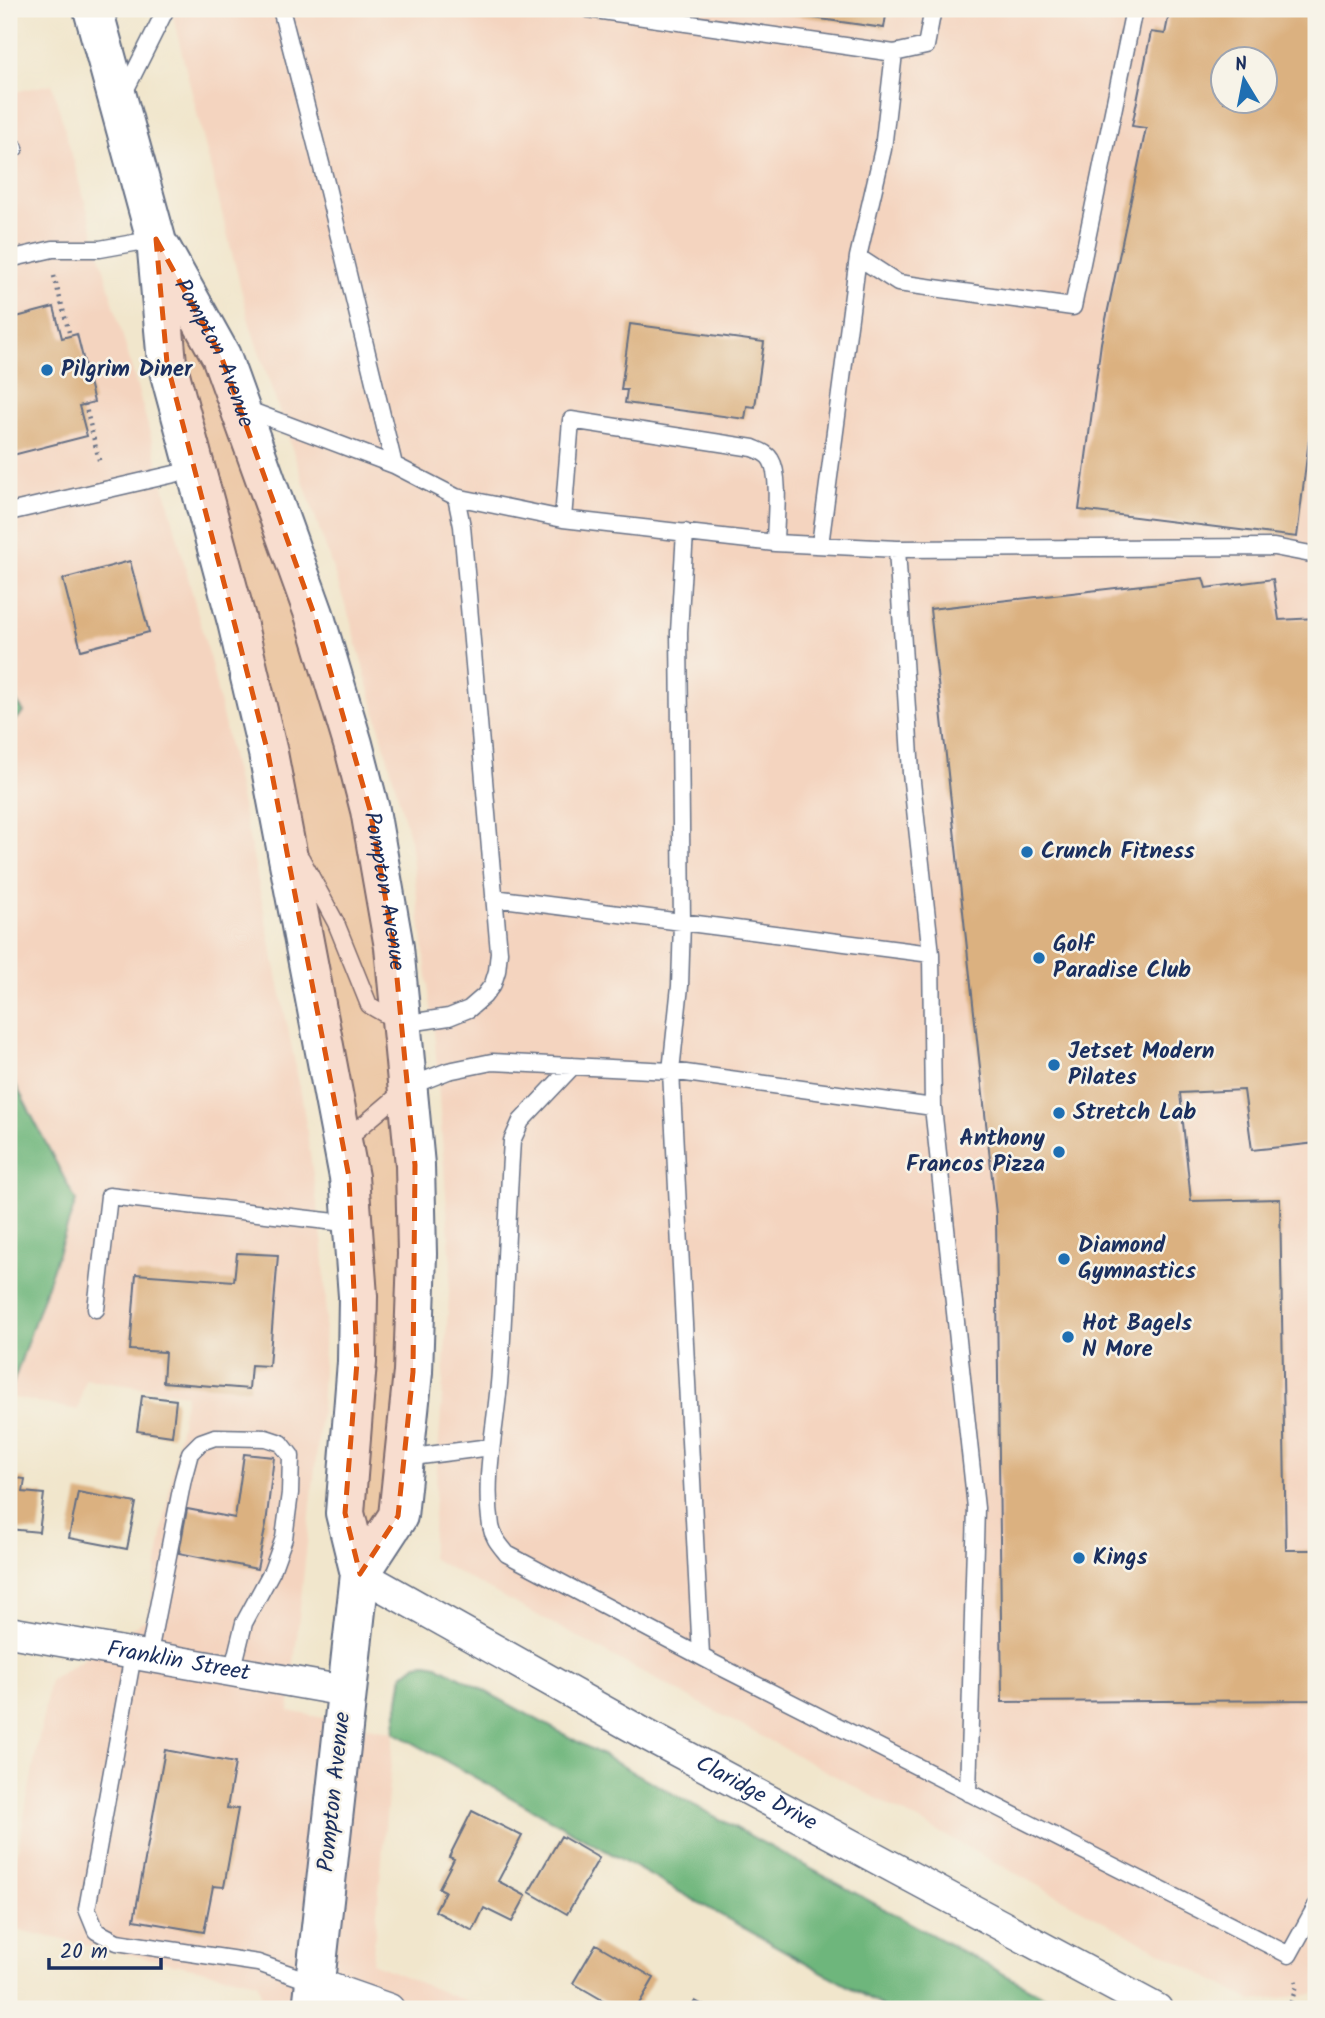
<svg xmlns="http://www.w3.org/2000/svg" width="1325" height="2018" font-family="Kalam,sans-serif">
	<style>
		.built { fill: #f4d4bf; fill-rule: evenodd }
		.forest { fill: #6eb67b; stroke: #44726c; stroke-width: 2 }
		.building { fill: #dbb180; fill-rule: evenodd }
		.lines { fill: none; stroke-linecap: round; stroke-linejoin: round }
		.service-casing { stroke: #666f84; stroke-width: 19 }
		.minor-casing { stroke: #666f84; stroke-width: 33 }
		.primary-casing { stroke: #666f84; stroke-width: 42 }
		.path { stroke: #666f84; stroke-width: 4.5; stroke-dasharray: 2 5; stroke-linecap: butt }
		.service { stroke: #fff; stroke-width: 16 }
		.minor { stroke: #fff; stroke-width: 30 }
		.primary { stroke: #fff; stroke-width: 38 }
		.marked { fill: #de5710; fill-opacity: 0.2; stroke: #de5710; stroke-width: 5; stroke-dasharray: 14 9; stroke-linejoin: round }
		.poi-dot { fill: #1f6fb2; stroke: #f7f3e8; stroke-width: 2.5 }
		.labels { text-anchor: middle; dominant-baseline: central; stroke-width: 5; stroke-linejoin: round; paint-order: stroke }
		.street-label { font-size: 23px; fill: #1b2f5e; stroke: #f7f3e8 }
		.poi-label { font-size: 23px; font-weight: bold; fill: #1b2f5e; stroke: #f7f3e8; text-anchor: start }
	</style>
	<rect width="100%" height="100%" fill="#f7f3e8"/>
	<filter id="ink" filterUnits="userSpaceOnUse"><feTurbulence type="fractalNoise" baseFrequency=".0143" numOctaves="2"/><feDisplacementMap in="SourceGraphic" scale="14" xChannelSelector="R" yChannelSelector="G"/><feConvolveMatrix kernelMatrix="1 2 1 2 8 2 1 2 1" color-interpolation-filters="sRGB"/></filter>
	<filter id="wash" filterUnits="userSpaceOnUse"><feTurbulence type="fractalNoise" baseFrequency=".00686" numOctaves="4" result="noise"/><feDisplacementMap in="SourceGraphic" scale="28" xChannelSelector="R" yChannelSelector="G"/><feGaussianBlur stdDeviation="1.57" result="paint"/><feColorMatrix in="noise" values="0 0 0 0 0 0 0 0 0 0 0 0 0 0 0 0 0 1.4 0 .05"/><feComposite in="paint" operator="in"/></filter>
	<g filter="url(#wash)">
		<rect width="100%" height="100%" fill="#f1e6cc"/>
		<path class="built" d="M171,9H1316V1991L1314,1994L1252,2001L431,1558L451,1265L435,1041L410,840L351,622L250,325ZM1224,60H1266V102H1224Z
			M52,84L148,426L211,664L251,847L302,1098L323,1246L326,1301L321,1411L289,1711L394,1732L372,1963L484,2009H266L257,1982L9,1928V1895L50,1680L148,1618L186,1394L85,1379L78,1410L9,1397L50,1150L9,1072V726L23,712L9,691V93Z"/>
		<path class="forest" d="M9,691L24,712L9,726Z
			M9,1072L76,1201L9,1395Z
			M427,1663L437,1665L1068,2009H885L876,2002L394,1732L403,1675L417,1664Z"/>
		<g id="blocks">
			<path class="building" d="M765,9H887L884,28L764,11Z
				M1170,9H1316V407H1313L1297,537L1079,510L1101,343L1146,128L1132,126L1151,32L1165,34ZM1224,60H1266V102H1224Z
				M54,307L62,338L77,334L94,402L79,406L87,436L9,456V319Z
				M630,324L764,342L755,407L747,406L745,419L625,403L627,390H621Z
				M130,561L149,632L81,650L63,579Z
				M1203,578L1206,588L1273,579L1279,620L1316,618V1143L1252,1150L1244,1090L1180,1093L1191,1201L1280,1199L1286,1550H1316V1700L1002,1702L996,1214L930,609Z
				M237,1253L278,1255L269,1366L251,1365L249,1389L163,1382L165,1352L130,1350L136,1274L234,1281Z
				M142,1396L176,1400L172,1436L137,1431Z
				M244,1454L274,1457L266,1524L257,1569L179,1553L187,1509L235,1518Z
				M9,1477L25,1479L23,1492L44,1494L39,1532L9,1529Z
				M78,1492L136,1503L127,1549L69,1538Z
				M165,1750L235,1763L227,1808L238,1809L224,1887L213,1886L204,1932L134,1920Z
				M472,1811L522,1836L498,1881L526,1896L512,1922L484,1908L473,1931L435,1911L445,1891L439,1888L454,1859L449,1857Z
				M561,1836L599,1858L567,1914L529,1892Z
				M596,1944L654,1978L636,2009H618L573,1983Z
				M695,2001L710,2009H690Z"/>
		</g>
	</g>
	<g filter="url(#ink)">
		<use href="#blocks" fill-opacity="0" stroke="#666f84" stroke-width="2"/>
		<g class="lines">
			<g class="service-casing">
				<path id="service" d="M281,9L327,187L394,465
					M588,9L894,53
					M122,97L166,9
					M9,149L15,148
					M858,257L898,283L1073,307L1134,9
					M9,259L53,249H100L156,239
					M243,408L394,465L456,497L462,526L499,952L497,971L493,984L484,996L469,1009L449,1017L402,1024L369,1005L336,923L301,858
					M456,497L563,519L775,543L897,549L1274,547L1316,555
					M9,512L196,469
					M563,519L571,420L753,448C760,451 767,453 771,460C781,476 775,523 775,543
					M685,532L679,632L682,922L680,986L671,1071L701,1655
					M820,545L858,257L883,149L894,53L926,46L933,9
					M897,549L911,773L931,954L933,1107L976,1508L968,1793
					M494,898L931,954
					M573,1066L521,1121L512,1141C507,1217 505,1295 500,1371C497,1423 483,1474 491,1526C493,1538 500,1545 507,1554L715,1664L1289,1955L1316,1906
					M343,1142L408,1087L448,1071L492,1062L671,1071L933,1107
					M96,1309L109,1196L353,1224
					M405,1458L490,1447
					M133,1655L87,1909L96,1931L117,1942L258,1963L315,1983
					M148,1658L183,1479L190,1453L201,1442L215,1437L266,1438L281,1443L291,1456L290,1493L284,1538L272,1571L244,1623L232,1672"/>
			</g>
			<g class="minor-casing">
				<g id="minor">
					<path id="s1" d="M360,1574L645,1734L1157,2009"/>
					<path id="s2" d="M9,1632L345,1691"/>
					<path d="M315,1983L389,2009"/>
				</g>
			</g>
			<g class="primary-casing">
				<g id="primary">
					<path d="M93,9L156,239L167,363L237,622L268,753L349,1177L358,1296L357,1362L345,1513L360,1574L312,2009"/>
					<path id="s3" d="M162,250L221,356L314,614L353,744L370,810L394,947L415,1165L417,1254L413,1372L398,1516L360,1574"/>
				</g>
			</g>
			<path class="path" d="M54,276L70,336
				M85,404L100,464
				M1288,2009L1297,1986L1295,1980"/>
			<use href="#service" class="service"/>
			<use href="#minor" class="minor"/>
			<use href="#primary" class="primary"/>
		</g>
	</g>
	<path class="marked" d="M156,239L221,356L314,614L370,810L394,947L415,1165L413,1372L398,1516L360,1574L345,1513L357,1362L349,1177L268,753L167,363Z"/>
	<g class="poi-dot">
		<circle cx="47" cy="370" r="7"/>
		<circle cx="1027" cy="852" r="7"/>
		<circle cx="1039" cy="958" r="7"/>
		<circle cx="1054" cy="1065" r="7"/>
		<circle cx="1059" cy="1113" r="7"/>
		<circle cx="1059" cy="1152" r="7"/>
		<circle cx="1064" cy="1259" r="7"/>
		<circle cx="1068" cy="1337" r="7"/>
		<circle cx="1079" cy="1558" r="7"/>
	</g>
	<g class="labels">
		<g class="street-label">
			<text stroke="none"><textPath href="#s3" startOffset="116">Pompton Avenue</textPath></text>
			<text stroke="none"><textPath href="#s3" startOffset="682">Pompton Avenue</textPath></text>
			<text stroke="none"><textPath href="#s2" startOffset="172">Franklin Street</textPath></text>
			<text transform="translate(335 1792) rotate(-84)">Pompton Avenue</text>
			<text stroke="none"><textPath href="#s1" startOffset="453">Claridge Drive</textPath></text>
		</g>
		<g class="poi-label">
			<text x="61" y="370">Pilgrim Diner</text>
			<text x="1041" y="852">Crunch Fitness</text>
			<text x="1053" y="945">Golf<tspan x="1053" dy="26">Paradise Club</tspan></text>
			<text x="1068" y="1052">Jetset Modern<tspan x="1068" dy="26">Pilates</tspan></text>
			<text x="1073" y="1113">Stretch Lab</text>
			<text x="1045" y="1139" text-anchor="end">Anthony<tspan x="1045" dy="26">Francos Pizza</tspan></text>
			<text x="1078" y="1246">Diamond<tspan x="1078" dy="26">Gymnastics</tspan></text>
			<text x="1082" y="1324">Hot Bagels<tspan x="1082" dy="26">N More</tspan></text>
			<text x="1093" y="1558">Kings</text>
		</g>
	</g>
	<rect width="1325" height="2018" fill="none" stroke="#f7f3e8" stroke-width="35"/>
	<g transform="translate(1244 80) rotate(350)"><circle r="33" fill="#f7f3e8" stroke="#9fa5b1" stroke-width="2"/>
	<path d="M0-5L12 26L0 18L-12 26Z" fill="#1f6fb2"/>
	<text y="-10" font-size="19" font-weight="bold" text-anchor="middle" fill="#1b2f5e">N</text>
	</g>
	<path d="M49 1958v10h112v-10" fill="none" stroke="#1b2f5e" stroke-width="3.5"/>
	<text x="60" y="1958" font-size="21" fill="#1b2f5e" stroke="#f7f3e8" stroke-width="5" paint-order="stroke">20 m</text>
</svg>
